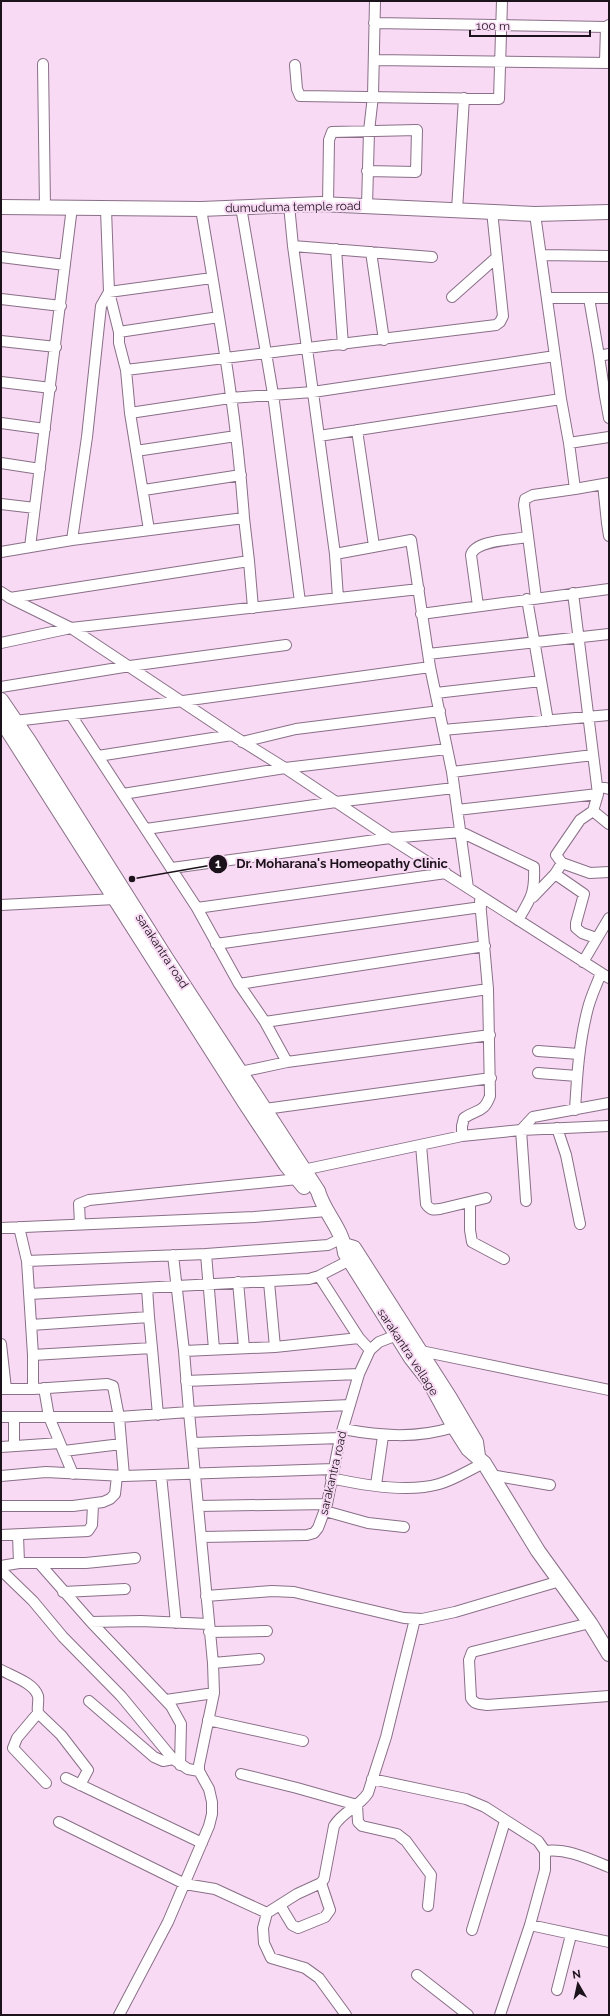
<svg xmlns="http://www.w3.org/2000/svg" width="610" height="2016" font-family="Raleway,sans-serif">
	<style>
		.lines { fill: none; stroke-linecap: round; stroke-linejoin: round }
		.street-casing { stroke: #896f87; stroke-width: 12 }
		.secondary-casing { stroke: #896f87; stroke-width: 16 }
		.street { stroke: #fff; stroke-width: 10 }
		.secondary { stroke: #fff; stroke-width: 14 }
		.labels { text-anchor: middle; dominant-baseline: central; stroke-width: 4; stroke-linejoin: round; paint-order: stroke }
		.street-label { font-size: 12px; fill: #1c121b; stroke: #f8daf4 }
		.leader { fill: none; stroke: #1c121b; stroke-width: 1.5 }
		.callout-dot { fill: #1c121b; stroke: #f8daf4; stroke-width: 1.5 }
		.mark-label { font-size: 12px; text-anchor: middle; font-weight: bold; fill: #fff }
		.callout-label { font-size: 13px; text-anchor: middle; font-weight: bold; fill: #1c121b; stroke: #f8daf4; stroke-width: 4; stroke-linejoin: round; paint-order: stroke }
	</style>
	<rect width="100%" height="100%" fill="#f8daf4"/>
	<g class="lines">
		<g class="street-casing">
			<path id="street" d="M374,23L606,27
				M374,60L609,63
				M605,62L606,27L609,25
				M43,64L45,207
				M295,65L297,89L300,96L499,99L502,1
				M328,204L329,140L332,132L417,130L416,172L367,171
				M289,205L293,246L335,554L411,540L430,667L452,772L468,888
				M367,206L369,131L373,96L375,1
				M241,207L273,394L300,602
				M106,209L109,292L119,332V343L126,370L130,413L149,530
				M457,210L464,98
				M293,246L432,257
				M336,249L343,345
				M371,252L384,340
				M541,255L609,256
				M1,257L65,265
				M452,297L497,257
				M547,298H609
				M589,298L599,356L609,354
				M1,299L61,306
				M119,332L219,317
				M1,341L56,347
				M599,356L605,396L609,395
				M126,370L496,325L500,322L503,316L492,211
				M1,382L51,388
				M605,396L609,418
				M561,399L569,443
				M130,413L230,398L313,392L555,356
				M1,423L45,429
				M357,430L374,546
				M319,436L561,399L535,214
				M609,437L569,443L575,489L609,483
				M136,451L236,436
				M1,463L40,469
				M603,484L607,523
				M144,490L241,475
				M1,504L35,508
				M244,518L249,561
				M609,522L607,523L609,536
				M72,540L244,518C237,414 218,311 201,209
				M30,547L72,207
				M1,552L72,540L87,437L101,306L109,292L212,278
				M335,554L338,598
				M1,592L10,598L71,628L232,735L285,768L390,838L609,978
				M10,598L249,561L253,608
				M536,598L524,505L525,499L533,495L575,489
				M527,599L548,721
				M478,606L471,555C475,540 513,540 527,537
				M421,614L609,589
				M1,643L71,628L419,589
				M428,654L609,634
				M1,687L130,666L286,645
				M436,693L541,681
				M71,715L197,908L239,984L265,1022L287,1062L490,1035
				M15,721L183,701L430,667
				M443,730L609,715
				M242,742L296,729L440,711
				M98,756L232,735
				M452,772L593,755
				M597,786L609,789
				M123,794L285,768L447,749
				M598,794L593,811L609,824
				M457,810L598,794L573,593
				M146,829L336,802L454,788
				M562,863L590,873L609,872
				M172,868L390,838L461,832L534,867C535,894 531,898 518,920
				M555,874L584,894L576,923V928L582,933L596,938
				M533,897L555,874L562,863L556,855L580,820L593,811
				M1,905L115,899
				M197,908L446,873
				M216,944L481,907
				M583,962L609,918
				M239,984L485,946
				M265,1022L488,989
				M538,1051L579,1054
				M240,1072L287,1062
				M538,1073L577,1076
				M265,1109L491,1078
				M575,1110C577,1076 579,1042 588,1008C591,996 597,984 601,973
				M557,1128L566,1155L580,1224
				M462,1136V1126L464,1118C477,1109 484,1113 490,1096L488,989L480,901
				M421,1145L426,1204C430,1210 433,1210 440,1209L486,1198
				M303,1170L462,1136L521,1130L609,1126
				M526,1201L521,1130L533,1117L609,1103
				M470,1202V1230L472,1242L504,1259
				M80,1224L79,1204L89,1200L298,1179
				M19,1227L27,1261L206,1254L328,1245L342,1238
				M1,1228L254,1217L327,1211
				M206,1254L214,1349
				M173,1255L184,1351
				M27,1261L33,1355V1389
				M319,1276L359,1338L370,1350
				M238,1282L244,1348
				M269,1282L275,1347
				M29,1294L309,1279L319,1276L350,1260
				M31,1325L149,1317L147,1288
				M1,1344L6,1389
				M152,1348L158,1415
				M421,1351L609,1390
				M33,1355L152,1348L149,1317
				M186,1381L359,1374
				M44,1388L49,1417L73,1474
				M1,1389H33L107,1384L113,1386L119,1417L124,1476
				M1,1417H119L189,1412L184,1351L275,1347L359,1338
				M14,1417V1446
				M343,1429C380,1436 417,1439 454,1427
				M193,1443L340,1438
				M1,1447L60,1443
				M64,1451L121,1444
				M161,1475L176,1623
				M491,1475L550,1485
				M1,1476L46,1472L124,1476L333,1469
				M331,1478C362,1485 408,1493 439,1484C454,1480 469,1470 484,1463
				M376,1485L383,1436
				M1,1506H73L103,1502L110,1499L115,1494L117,1476
				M198,1506L327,1504
				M325,1511L368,1523L404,1527
				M1,1535L88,1531L92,1525L93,1505
				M18,1535L19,1563
				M202,1537L307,1535L314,1533L318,1528L327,1504L340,1438L359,1374L370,1350L379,1342L397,1335
				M39,1563L91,1622L171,1706L181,1724L180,1765
				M1,1566L19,1563H86L135,1558
				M1,1570L33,1601L63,1637L121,1696L173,1759L188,1769L199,1771
				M63,1592L125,1589
				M206,1596L272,1591L294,1592L404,1618L422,1619L455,1612L560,1581
				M91,1622L141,1621L208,1624
				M590,1623L472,1652L469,1660L471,1698C475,1705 480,1704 487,1705L609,1696
				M209,1632L267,1631
				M213,1663L259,1659
				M1,1670C12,1676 34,1683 38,1696C39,1701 37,1707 38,1713L61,1735L88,1770L80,1785
				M166,1700L214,1693
				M89,1701L154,1757L163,1761L173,1759
				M38,1713L17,1738L13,1748L46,1783
				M208,1720L303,1741
				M241,1774L297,1788L357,1805L358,1822L362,1826L397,1834L406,1841L431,1875L428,1906
				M66,1778L202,1843
				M372,1779L466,1799L485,1807L538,1841L545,1851V1870L530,1925L500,2015
				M59,1822L185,1884L215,1889L267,1913
				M545,1851C567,1848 589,1859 609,1867
				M280,1905L292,1925L298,1928L325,1917L330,1910L321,1883
				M530,1925L609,1942
				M472,1930L505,1821
				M417,1975L468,2015
				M557,1990L571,1935
				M119,2015L168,1922L209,1826L212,1814V1802L209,1789L199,1771V1765L214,1693L213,1663L189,1412L350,1405
				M346,2015L319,1978L305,1968L271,1958L264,1943L263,1928L267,1913L297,1894L321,1883L324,1879L334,1826C342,1812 359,1807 368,1793L386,1737L415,1619"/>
		</g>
		<g class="secondary-casing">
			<path id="secondary" d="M1,207L201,209L320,204L535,214L609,212
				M1,700L29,741L166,958L318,1191C324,1213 343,1229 345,1253L411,1358L429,1381L454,1427L468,1449L484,1463L538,1551L590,1623L609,1654
				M1,720L245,1103L286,1165L304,1187
				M344,1245L354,1248L450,1398L476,1442L478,1456"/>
		</g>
		<use href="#street" class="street"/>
		<use href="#secondary" class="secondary"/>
	</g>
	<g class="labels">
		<g class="street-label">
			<text transform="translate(293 207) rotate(-1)">dumuduma temple road</text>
			<text transform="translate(162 951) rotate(57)">sarakantra road</text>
			<text transform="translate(408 1352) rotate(57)">sarakantra vellage</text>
			<text transform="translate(333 1473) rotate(-77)">sarakantra road</text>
		</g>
	</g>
	<path class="leader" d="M132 879L218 864"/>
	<g class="callout-dot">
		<circle cx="132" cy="879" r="4"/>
		<circle cx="218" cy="864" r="10"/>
	</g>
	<g class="mark-label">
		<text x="218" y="868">1</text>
	</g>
	<g class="callout-label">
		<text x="342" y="868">Dr. Moharana's Homeopathy Clinic</text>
	</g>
	<rect width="610" height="2016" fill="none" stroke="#1c121b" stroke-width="4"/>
	<g transform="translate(578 1984) rotate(351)" stroke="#f8daf4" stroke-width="3" paint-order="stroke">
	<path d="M0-3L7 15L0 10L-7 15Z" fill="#1c121b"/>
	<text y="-6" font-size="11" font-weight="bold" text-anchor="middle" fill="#1c121b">N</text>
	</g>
	<path d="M470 30v6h120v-6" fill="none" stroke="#1c121b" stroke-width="2"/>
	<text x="476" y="30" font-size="12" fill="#1c121b" stroke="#f8daf4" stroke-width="3" paint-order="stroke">100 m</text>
</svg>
